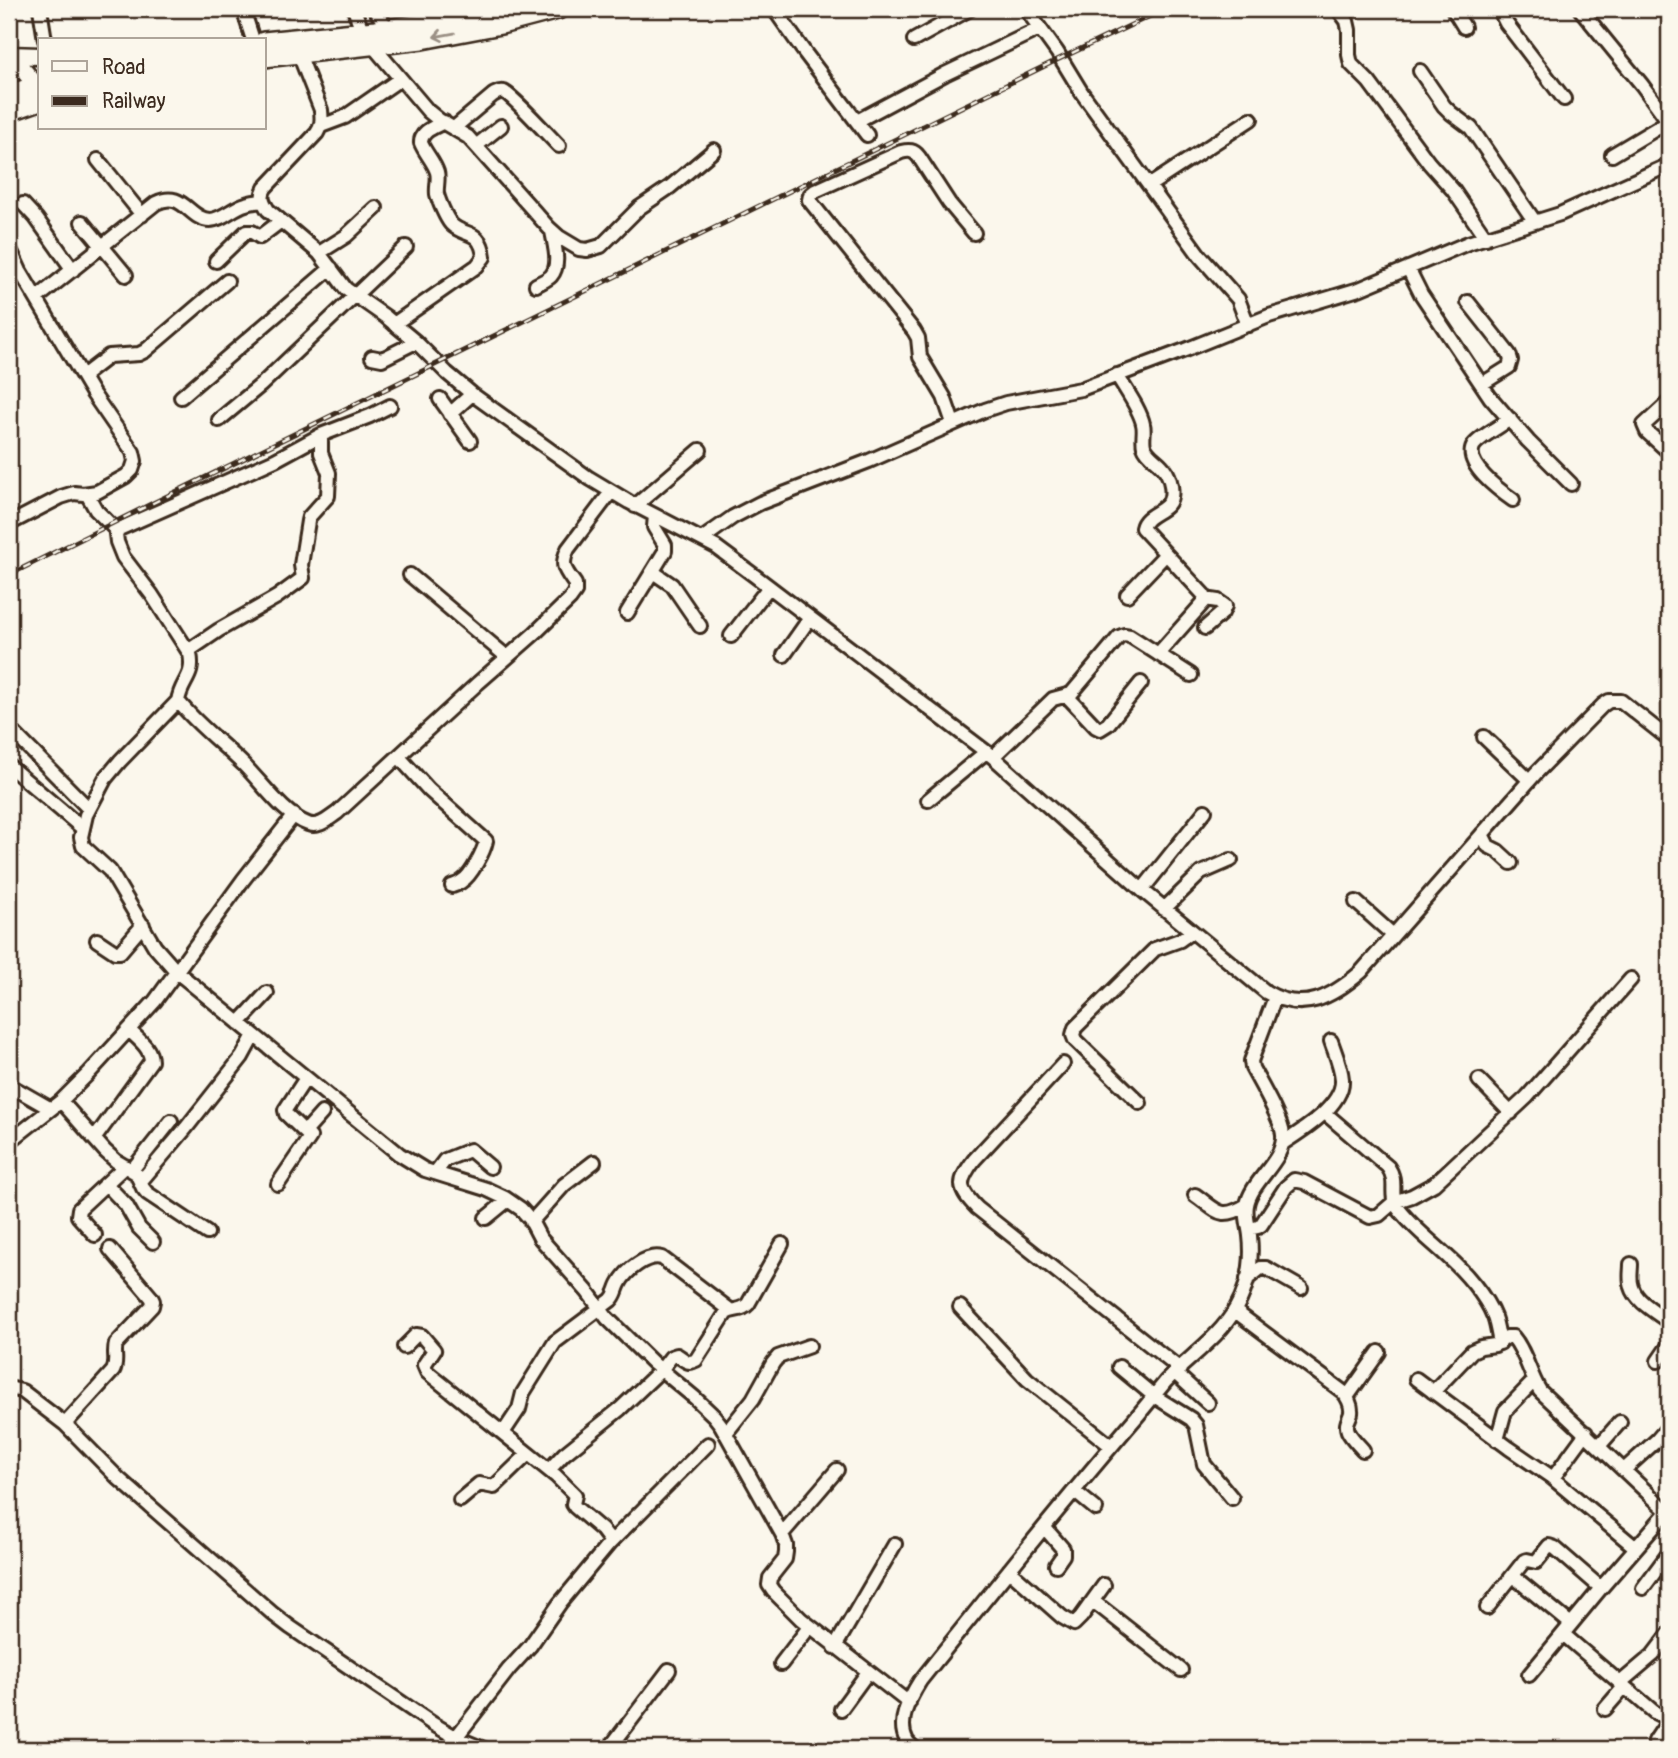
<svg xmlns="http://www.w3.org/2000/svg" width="1678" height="1758" font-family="Pangolin,sans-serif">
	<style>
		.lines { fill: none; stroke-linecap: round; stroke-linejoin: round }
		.minor-casing { stroke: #3b2a1e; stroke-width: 18 }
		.major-casing { stroke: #3b2a1e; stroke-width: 21 }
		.highway-casing { stroke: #3b2a1e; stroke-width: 24 }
		.minor { stroke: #fbf7ec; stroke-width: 12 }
		.major { stroke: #fbf7ec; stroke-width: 16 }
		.highway { stroke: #fbf7ec; stroke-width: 19 }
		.rail-casing { stroke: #3b2a1e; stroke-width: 5 }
		.rail { stroke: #fbf7ec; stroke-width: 2.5; stroke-dasharray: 8; stroke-linecap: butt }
		.oneway { stroke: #9b9085 }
	</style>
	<rect width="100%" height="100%" fill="#fbf7ec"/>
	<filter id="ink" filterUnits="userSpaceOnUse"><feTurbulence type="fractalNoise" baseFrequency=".0143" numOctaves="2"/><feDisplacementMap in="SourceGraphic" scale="14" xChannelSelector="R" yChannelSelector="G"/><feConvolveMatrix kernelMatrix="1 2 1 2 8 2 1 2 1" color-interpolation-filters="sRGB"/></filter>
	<g filter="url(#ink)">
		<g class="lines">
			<g class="minor-casing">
				<path id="minor" d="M40,9L45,40
					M243,9L253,40
					M354,9L363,33
					M375,9L388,29
					M774,9L805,53L867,135
					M1026,9L1057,52L1082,93L1200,256L1238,299L1248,325
					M1338,9L1347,21L1349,30V55L1351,64L1369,82L1429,163L1453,190L1486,238
					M1453,9L1464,27
					M1508,9L1504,12L1503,17L1506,23L1564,99
					M1580,9L1642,85L1669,122
					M914,40L970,9
					M373,46L428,111L439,120L468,137L549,228L559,237L579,249L587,250L601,246L639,208L670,187L714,150
					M299,54L321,110C322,120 322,125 317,133L265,188C260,197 263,202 268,210L319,253L346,289L386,317L416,342L447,373L472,394L589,478L629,502L716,547L755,576L993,757L1142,890L1266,992C1303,1014 1332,997 1361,972L1536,773L1603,705L1609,701H1621L1669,739
					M1420,71L1444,106L1451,113L1471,128L1535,222
					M857,121L945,74L1039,29
					M321,126L345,117L400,79
					M454,128L493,95C497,93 499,91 504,92C512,95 550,137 559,146
					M476,146L501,126
					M1612,155L1669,121
					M98,160L142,215
					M1150,185L1251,119
					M23,204L36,218L73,270
					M82,222L126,275
					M9,247L20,271L93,394L133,452L135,461L132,470L126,476L97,492L83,494L74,493L61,497L9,524
					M319,253L346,236L376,208
					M216,261L246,232H252L260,237L281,221
					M1408,268L1421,294L1490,397L1528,441L1571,484
					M536,285C541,282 547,280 551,276C561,265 554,244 552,231
					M37,298L156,203C183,189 189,220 210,220C222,220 234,207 246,204C251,202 257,202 262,201
					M1468,302L1509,354L1511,360L1509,367L1482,384
					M394,324L477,266L484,257C481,228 463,237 451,224C446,218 439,202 437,194C436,187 439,179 437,172C434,162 425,153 421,143C420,131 435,127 444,122
					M372,357L382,359L416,342
					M1117,375C1125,389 1140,409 1143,424C1145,431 1142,439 1144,446C1147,455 1156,459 1162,466C1169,473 1173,487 1171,497C1169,512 1145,513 1142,528L1204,595V602L1158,654
					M83,376L109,356L139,354L145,351L227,281
					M181,397L331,268
					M440,399L470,441
					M1669,402L1644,425L1647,432L1669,452
					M390,406L370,416L321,435L275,460L119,529L116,534L117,542L123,557L152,595L190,654C195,677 181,681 178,701C197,725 223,744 244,765C262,783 284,815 308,824C319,828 328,819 337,813L478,683L535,633L570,599L575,592V584C565,570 560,566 568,549L611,492
					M450,414L472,394
					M1510,419C1501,426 1481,436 1474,445C1462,463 1500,491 1513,500
					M219,420L261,385L406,247
					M953,423L944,397L920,357L918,338L914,331L809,200L810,195L815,191L901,152C909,150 914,150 919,157L949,203L974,233
					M87,494L96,510L117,531
					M635,506L700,450
					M702,539L733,517L760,503L869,461L985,410L1006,403L1081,389L1185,350L1269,316L1359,289L1468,243L1560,214L1669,165
					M653,572L672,585L700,626
					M410,575L507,657
					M1127,595L1166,554
					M1205,599L1218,601L1225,606L1222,613L1205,628
					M627,613L665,551V545L654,527L655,516
					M731,636L769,587
					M188,651L219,630L277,597L303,578L301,565L308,521L309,517L328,496L329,473L321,453V435
					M784,655L810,618
					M1067,696L1096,727L1100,729L1108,724L1141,683
					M178,701L120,761L105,779L86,815L81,837L83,846L110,871L155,947L177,972L399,1154L425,1170L486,1189L505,1198L521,1209L530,1219L540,1238L587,1291L607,1318L653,1363L695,1398L714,1416L721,1425L782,1534L786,1545V1552L785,1559L770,1578L769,1585L773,1591L801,1619L909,1703
					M9,728L89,809
					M1484,737L1529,780
					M399,757L429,790L486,841C484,851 471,876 462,881C459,884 455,885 452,886
					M993,757L1053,699L1071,694L1119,637L1124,635L1130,636L1191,675
					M9,766L82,828
					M928,800L986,752
					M1482,834L1488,846L1498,851L1511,863
					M1142,890L1205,811
					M1356,902L1393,935
					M1164,909L1201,873L1231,860
					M97,940L115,952H120L143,925
					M239,1023L267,993
					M1063,1064L974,1160C957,1183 958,1188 977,1208L1180,1369
					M1479,1080L1511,1113
					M9,1085L51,1109
					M61,1101L105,1151L116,1161L136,1173L143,1188L147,1193L207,1233
					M1140,1103L1075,1040L1073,1035L1075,1028L1155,949L1180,940L1191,932
					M1325,1113L1388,1167C1399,1183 1388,1194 1398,1208C1411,1226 1431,1241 1448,1257C1464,1271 1486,1296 1494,1317C1497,1325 1498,1334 1500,1343
					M306,1131L322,1113
					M95,1138L151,1061C151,1048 138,1039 129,1030
					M9,1142L61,1101L89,1073L155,1001L243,880L294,815
					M1283,1143C1302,1131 1344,1105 1342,1079C1341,1066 1335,1053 1331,1041
					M132,1170L171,1121
					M435,1173L445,1160L470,1150L490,1167
					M141,1181L186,1128L242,1057L254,1035
					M106,1184L126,1205L139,1228L153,1242
					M278,1184L310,1137L286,1114L285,1110L306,1078
					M1195,1195C1218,1211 1220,1221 1247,1205
					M486,1218L508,1200
					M531,1222L564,1185L594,1162
					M1249,1229L1258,1227L1261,1225L1286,1187L1294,1180L1304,1182L1370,1217L1379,1215L1394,1202L1412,1196L1434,1184L1527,1097L1631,979
					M95,1235L78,1216L79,1209L125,1166
					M1631,1264C1631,1272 1629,1280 1632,1287C1636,1302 1658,1313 1669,1322
					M1247,1279L1261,1268H1266L1301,1288
					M960,1307L1027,1379L1111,1446
					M1235,1311L1342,1391C1347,1396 1352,1405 1351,1413C1349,1420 1345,1423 1348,1431C1351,1438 1358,1444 1363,1450
					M404,1347L416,1335L422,1336L434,1350L424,1365L427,1372L556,1476L575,1495L573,1504L575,1507L602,1530L611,1542
					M1658,1361L1669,1345
					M1119,1367L1154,1396L1191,1419L1196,1425L1204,1464L1232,1498
					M1175,1373L1208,1403
					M1416,1379L1509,1448L1550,1476L1636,1548
					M9,1390L13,1389L22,1391L65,1424L118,1478L273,1614L290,1627L433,1724L457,1738L484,1749
					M1433,1392L1472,1351L1481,1347L1495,1345L1507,1337H1513C1526,1352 1529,1374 1540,1391L1669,1513
					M1347,1397L1379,1352
					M65,1424L113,1371C118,1362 113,1353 116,1344L152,1306L153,1301L151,1297L110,1249
					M503,1433L519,1409L523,1393L555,1342L611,1300C616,1295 616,1290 619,1284C626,1270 647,1254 662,1258L730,1310
					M726,1433L753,1399L773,1363L778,1357L809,1346
					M1497,1440L1505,1411L1534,1381
					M1599,1446L1620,1422
					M549,1470L564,1454L620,1409L661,1370L671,1357L677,1355C684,1359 687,1365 696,1360L726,1313C733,1308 741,1312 748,1304L782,1244
					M1624,1470L1657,1440L1669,1426
					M1553,1478L1586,1433
					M1074,1491L1096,1509
					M460,1500L479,1484L494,1487L528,1454
					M1044,1527L1063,1549V1555L1056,1565
					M782,1534L837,1470
					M1009,1570L1062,1617L1074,1624L1081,1617L1104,1585
					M1513,1576L1571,1624
					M1643,1588L1669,1553
					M1093,1601L1181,1670
					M1487,1608L1524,1561L1527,1560L1536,1562L1549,1546L1555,1548L1601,1588
					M1563,1634L1654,1712L1660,1715L1669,1714
					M835,1647L895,1544
					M781,1664L810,1626
					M1529,1675L1601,1588L1667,1512
					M1620,1683L1653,1655L1669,1634
					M841,1709L868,1672
					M1605,1709L1624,1687
					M1655,1741L1669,1720
					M447,1749L509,1669L530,1646L560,1603L609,1544L708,1444
					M609,1749L669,1670
					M915,1749C912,1746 909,1744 907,1741C896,1722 910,1697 920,1681C992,1591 1064,1501 1139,1414C1148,1403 1157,1392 1166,1381C1189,1357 1220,1337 1236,1308C1248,1287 1253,1261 1250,1236C1249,1226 1245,1215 1247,1205C1251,1181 1285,1160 1283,1135C1282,1120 1260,1083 1252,1068L1251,1061L1275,997"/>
			</g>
			<g class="major-casing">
				<path id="major" d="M9,55L40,56
					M10,55L31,79L38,96"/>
			</g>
			<g class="highway-casing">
				<path id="highway" d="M264,42L375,31L423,24L495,9
					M264,57L422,39L501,24L558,9
					M9,95L40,85
					M9,111L40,100"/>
			</g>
			<use href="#minor" class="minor"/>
			<use href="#major" class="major"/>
			<use href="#highway" class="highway"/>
			<g class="rail-casing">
				<path id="rail" d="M9,575L153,503L1057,60L1165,9"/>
			</g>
			<use href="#rail" class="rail"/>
		</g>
		<defs><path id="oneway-shaft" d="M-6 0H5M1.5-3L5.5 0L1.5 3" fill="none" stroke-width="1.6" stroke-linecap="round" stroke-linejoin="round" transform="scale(1.75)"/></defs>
		<use class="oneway" href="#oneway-shaft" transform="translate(444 35) rotate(170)"/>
	</g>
	<rect width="1678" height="1758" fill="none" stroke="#fbf7ec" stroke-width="35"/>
	<rect x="18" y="18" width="1643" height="1723" fill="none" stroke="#3b2a1e" stroke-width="2.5" filter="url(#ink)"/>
	<rect x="38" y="38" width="228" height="91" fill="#fbf7ec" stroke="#aea59a" stroke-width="2"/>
	<rect x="52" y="61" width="35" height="10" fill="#fbf7ec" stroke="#aea59a" stroke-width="2"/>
	<text x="102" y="74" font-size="21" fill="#3b2a1e">Road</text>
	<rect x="52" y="96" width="35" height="10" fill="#3b2a1e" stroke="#aea59a" stroke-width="2"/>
	<text x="102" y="108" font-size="21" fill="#3b2a1e">Railway</text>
</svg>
